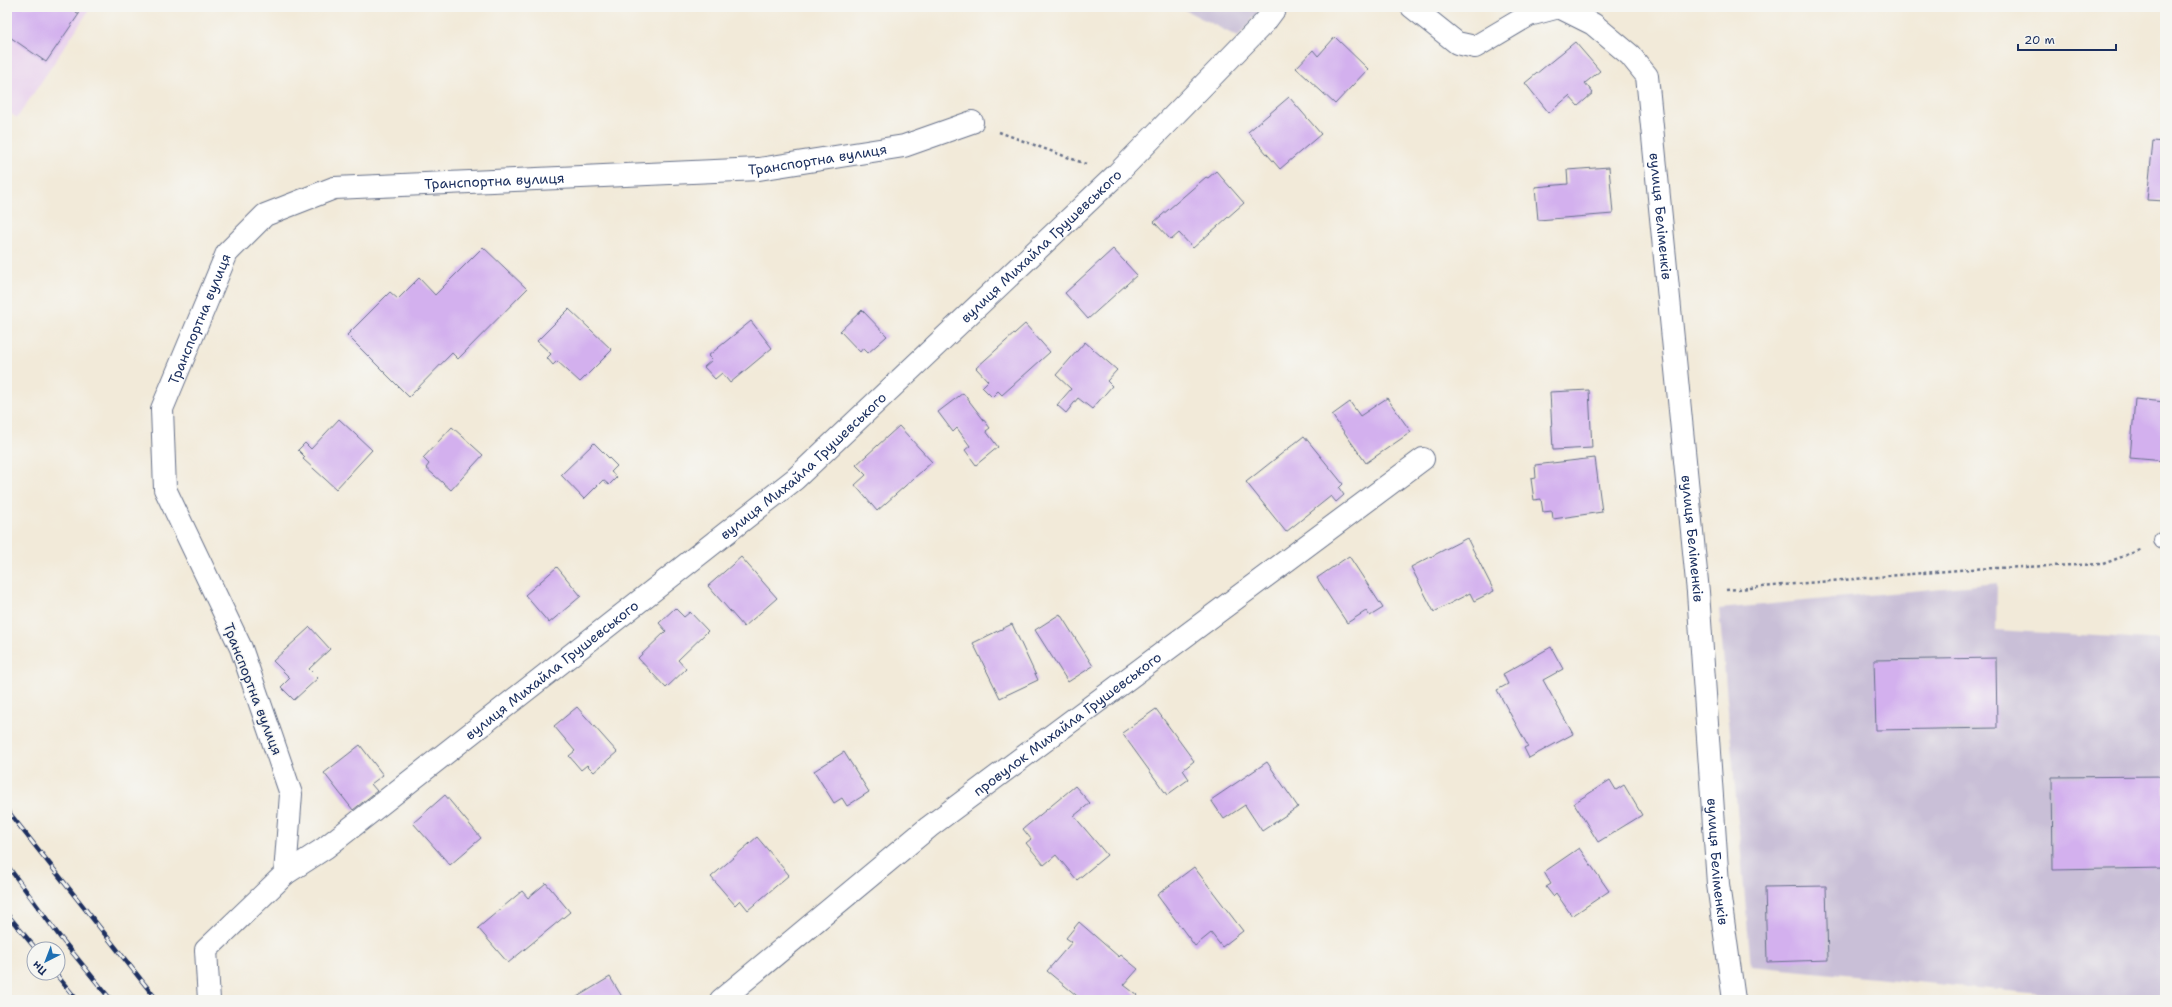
<svg xmlns="http://www.w3.org/2000/svg" width="2172" height="1007" font-family="'Shantell Sans',sans-serif">
	<style>
		.built { fill: #e9d1ed }
		.industrial { fill: #c9bfd7 }
		.building { fill: #d3b0ee }
		.lines { fill: none; stroke-linecap: round; stroke-linejoin: round }
		.service-casing { stroke: #667089; stroke-width: 20 }
		.minor-casing { stroke: #667089; stroke-width: 24 }
		.path { stroke: #667089; stroke-width: 2.5; stroke-dasharray: 3 3; stroke-linecap: butt }
		.service { stroke: #fff; stroke-width: 18 }
		.minor { stroke: #fff; stroke-width: 22 }
		.rail-casing { stroke: #1b2f5e; stroke-width: 4.5 }
		.rail { stroke: #f6f6f2; stroke-width: 3; stroke-dasharray: 9; stroke-linecap: butt }
		.labels { text-anchor: middle; dominant-baseline: central; stroke-width: 3; stroke-linejoin: round; paint-order: stroke }
		.street-label { font-size: 14px; fill: #1b2f5e; stroke: #f6f6f2 }
	</style>
	<rect width="100%" height="100%" fill="#f6f6f2"/>
	<filter id="ink" filterUnits="userSpaceOnUse"><feTurbulence type="fractalNoise" baseFrequency=".025" numOctaves="2"/><feDisplacementMap in="SourceGraphic" scale="8" xChannelSelector="R" yChannelSelector="G"/><feConvolveMatrix kernelMatrix="1 2 1 2 8 2 1 2 1" color-interpolation-filters="sRGB"/></filter>
	<filter id="wash" filterUnits="userSpaceOnUse"><feTurbulence type="fractalNoise" baseFrequency=".012" numOctaves="4" result="noise"/><feDisplacementMap in="SourceGraphic" scale="16" xChannelSelector="R" yChannelSelector="G"/><feGaussianBlur stdDeviation="0.9" result="paint"/><feColorMatrix in="noise" values="0 0 0 0 0 0 0 0 0 0 0 0 0 0 0 0 0 1.4 0 .05"/><feComposite in="paint" operator="in"/></filter>
	<g filter="url(#wash)">
		<rect width="100%" height="100%" fill="#f2ead9"/>
		<path class="built" d="M7,7H91L17,118L7,111Z"/>
		<path class="industrial" d="M1179,7H1262L1238,37Z
			M1997,583L1996,630L2165,640V1000H2103L1751,966L1719,609Z"/>
		<g id="blocks">
			<path class="building" d="M7,7H69L79,14L46,62L7,35Z
				M1335,37L1368,69L1335,104L1296,68L1313,50L1318,56Z
				M1575,42L1600,71L1585,83L1593,93L1578,106L1569,96L1549,113L1525,83Z
				M1289,97L1321,134L1280,169L1248,132Z
				M2153,141L2165,142V201L2147,200Z
				M1609,167L1613,214L1538,220L1535,187L1568,184L1567,170Z
				M1216,171L1244,203L1193,248L1179,233L1171,240L1154,222L1206,177L1208,178Z
				M483,247L527,289L458,359L452,353L409,397L347,335L390,292L398,299L419,278L435,295Z
				M1113,249L1137,275L1088,319L1065,293Z
				M569,309L612,350L580,382L557,361L553,365L547,358L551,354L537,341Z
				M862,310L887,336L868,353L863,348L860,352L840,331Z
				M751,321L772,348L730,383L722,373L715,379L704,367L712,360L708,356Z
				M1025,324L1050,352L1002,395L998,391L992,397L982,387L988,381L976,368Z
				M1085,342L1117,370L1107,381L1112,386L1092,409L1078,398L1066,413L1057,405L1071,389L1056,375Z
				M1589,390L1592,448L1553,450L1550,392Z
				M963,393L990,428L986,431L998,447L976,465L965,450L970,446L957,428L953,432L938,412Z
				M1387,398L1411,432L1366,463L1332,415L1350,402L1360,416Z
				M2135,399L2165,402V461L2130,458Z
				M339,419L372,450L336,489L303,459L305,457L298,450L305,443L311,449Z
				M899,426L932,462L877,511L855,485L866,475L856,465Z
				M452,427L483,455L451,490L426,468L429,464L423,458Z
				M1304,436L1343,484L1339,488L1344,495L1336,502L1331,496L1286,532L1246,482Z
				M594,443L617,466L611,472L617,477L609,485L603,480L584,499L561,475Z
				M1595,458L1602,512L1553,519L1552,511L1543,512L1541,499L1534,500L1531,479L1536,478L1535,465Z
				M1467,538L1494,591L1474,601L1470,593L1434,612L1411,567Z
				M1349,556L1383,608L1370,616L1366,611L1347,623L1317,578Z
				M741,557L777,598L744,627L708,586Z
				M557,567L581,596L549,623L525,595Z
				M675,608L684,617L690,612L708,631L678,660L686,669L666,688L638,658L666,631L659,623Z
				M1060,614L1093,666L1068,682L1035,630Z
				M1012,624L1038,680L1000,698L973,643Z
				M310,627L330,649L309,669L318,678L294,700L281,687L290,678L273,661Z
				M1551,647L1563,669L1543,680L1573,734L1529,758L1524,748L1528,746L1497,690L1508,684L1503,674Z
				M1996,658L1997,728L1876,730L1874,660Z
				M577,707L617,752L594,772L587,765L581,770L569,756L575,751L554,726Z
				M1156,709L1194,761L1183,770L1189,779L1167,795L1122,733Z
				M360,745L383,775L371,784L377,791L353,810L324,773Z
				M844,752L869,792L847,806L842,798L834,803L814,771Z
				M1267,762L1298,807L1262,831L1245,805L1224,819L1211,800Z
				M2165,776V868L2053,870L2052,777Z
				M1610,780L1616,790L1624,785L1642,815L1598,842L1574,803Z
				M1075,786L1090,803L1074,816L1107,855L1077,880L1056,855L1044,865L1026,843L1031,839L1023,829Z
				M445,795L481,838L450,865L413,823Z
				M757,837L789,875L748,910L740,900L735,905L711,877Z
				M1579,848L1609,891L1572,916L1556,893L1553,896L1546,887L1551,884L1544,872Z
				M1194,867L1243,931L1222,947L1211,933L1195,946L1157,895Z
				M546,883L570,912L508,963L478,928L522,891L528,898Z
				M1826,886L1828,960L1767,962L1765,887Z
				M1079,922L1119,957L1121,955L1138,969L1124,985L1137,995L1133,1000H1082L1047,971L1072,942L1066,938Z
				M610,977L624,1000H572Z"/>
		</g>
	</g>
	<g filter="url(#ink)">
		<use href="#blocks" fill-opacity="0" stroke="#667089" stroke-width="1"/>
		<g class="lines">
			<g class="service-casing">
				<path id="service" d="M2163,540H2165"/>
			</g>
			<g class="minor-casing">
				<g id="minor">
					<path id="s1" d="M1412,7L1457,43L1475,47L1529,15L1559,7L1593,24L1630,55L1647,76L1698,592L1718,884L1734,1000"/>
					<path id="s2" d="M285,874L325,848L795,479L1116,175L1265,22L1276,7"/>
					<path id="s3" d="M209,1000L206,950L285,874L291,794L241,648L165,489L162,409L227,253L265,215L334,188L759,169L904,146L972,122"/>
					<path id="s4" d="M721,1000L929,827L1423,459"/>
				</g>
			</g>
			<path class="path" d="M999,132L1086,164
				M1726,590L1970,569L2103,564L2140,550"/>
			<use href="#service" class="service"/>
			<use href="#minor" class="minor"/>
			<g class="rail-casing">
				<path id="rail" d="M7,810L157,1000
					M7,865L60,937L111,1000
					M7,914L36,949
					M55,973L77,1000"/>
			</g>
			<use href="#rail" class="rail"/>
		</g>
	</g>
	<g class="labels">
		<g class="street-label">
			<text stroke="none"><textPath href="#s3" startOffset="1432">Транспортна вулиця</textPath></text>
			<text stroke="none"><textPath href="#s3" startOffset="1108">Транспортна вулиця</textPath></text>
			<text stroke="none"><textPath href="#s1" startOffset="424">вулиця Беліменків</textPath></text>
			<text stroke="none"><textPath href="#s2" startOffset="984">вулиця Михайла Грушевського</textPath></text>
			<text stroke="none"><textPath href="#s3" startOffset="748">Транспортна вулиця</textPath></text>
			<text stroke="none"><textPath href="#s2" startOffset="660">вулиця Михайла Грушевського</textPath></text>
			<text stroke="none"><textPath href="#s1" startOffset="748">вулиця Беліменків</textPath></text>
			<text stroke="none"><textPath href="#s2" startOffset="336">вулиця Михайла Грушевського</textPath></text>
			<text transform="translate(253 689) rotate(69)">Транспортна вулиця</text>
			<text stroke="none"><textPath href="#s4" startOffset="443">провулок Михайла Грушевського</textPath></text>
			<text stroke="none"><textPath href="#s1" startOffset="1072">вулиця Беліменків</textPath></text>
		</g>
	</g>
	<rect width="2172" height="1007" fill="none" stroke="#f6f6f2" stroke-width="24"/>
	<g transform="translate(46 961) rotate(222)"><circle r="19" fill="#f6f6f2" stroke="#9ea6b7"/>
	<path d="M0-3L7 15L0 10L-7 15Z" fill="#1f6fb2"/>
	<text y="-6" font-size="11" font-weight="bold" text-anchor="middle" fill="#1b2f5e">Пн</text>
	</g>
	<path d="M2018 44v6h98v-6" fill="none" stroke="#1b2f5e" stroke-width="2"/>
	<text x="2024" y="44" font-size="12" fill="#1b2f5e" stroke="#f6f6f2" stroke-width="3" paint-order="stroke">20 m</text>
</svg>
